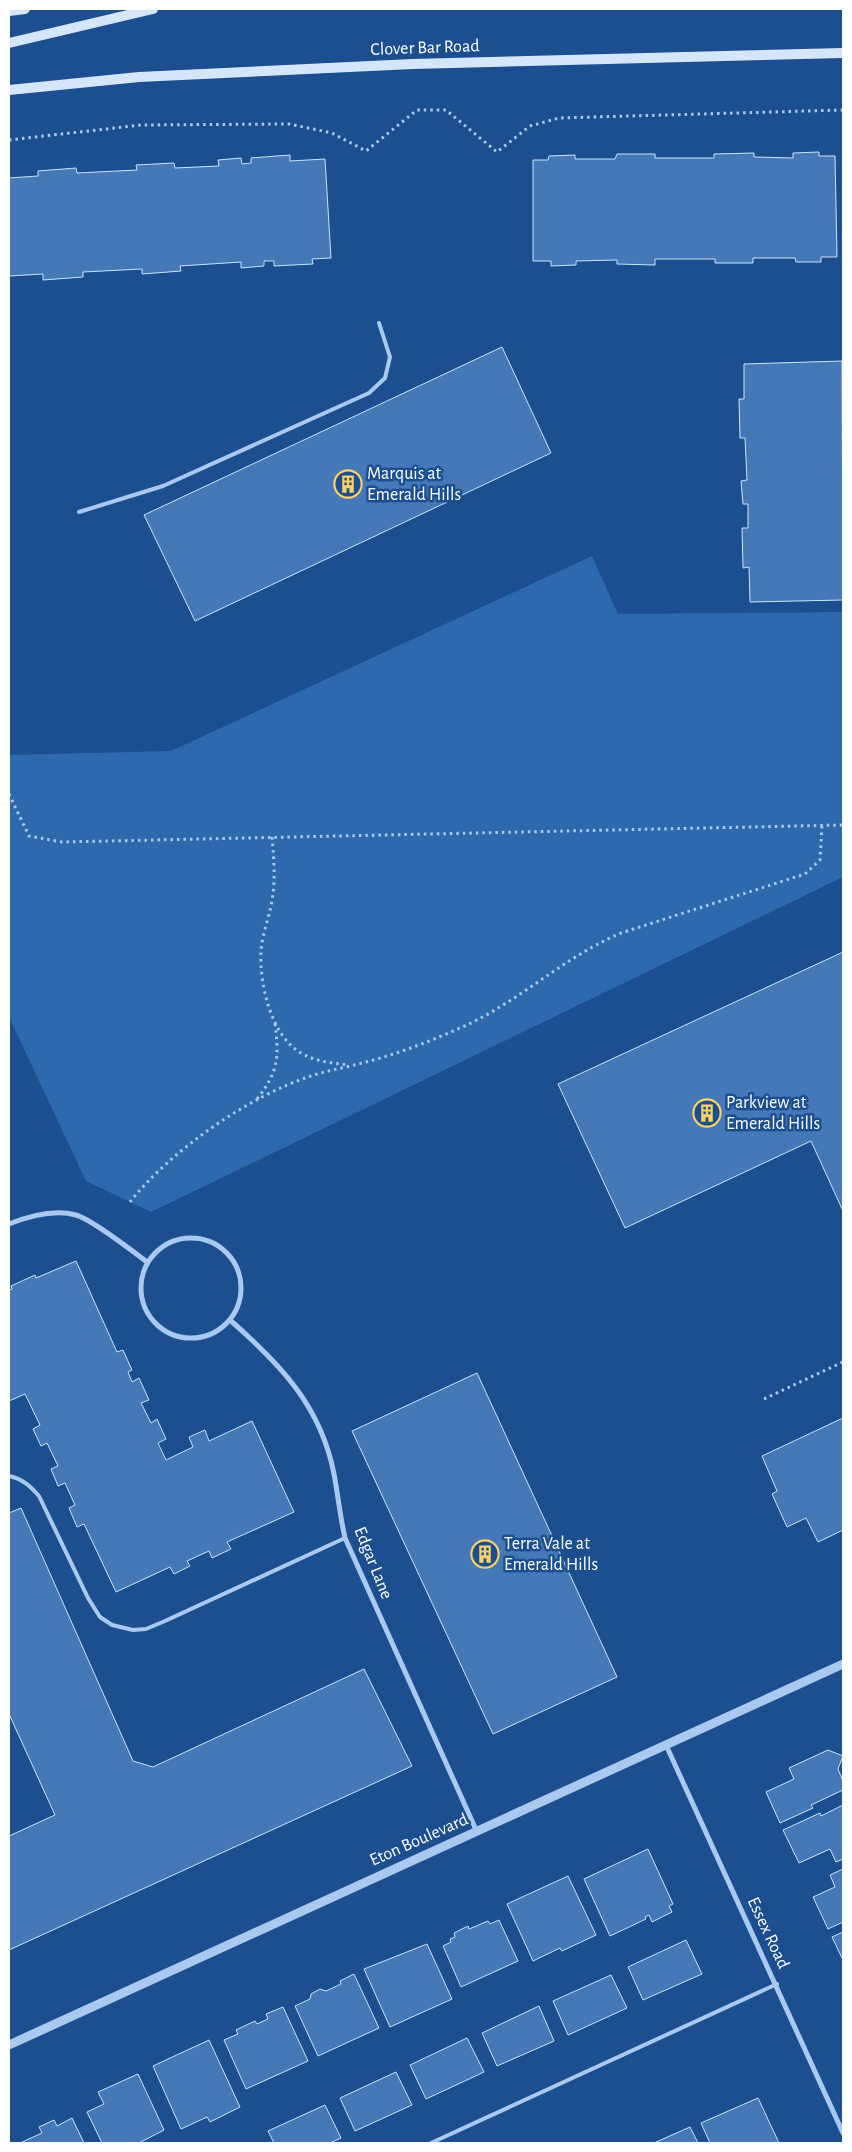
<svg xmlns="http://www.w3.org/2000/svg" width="852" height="2152" font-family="'Alegreya Sans',sans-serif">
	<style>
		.green { fill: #2e69ad }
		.building { fill: #4478b7; stroke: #cfe3fa }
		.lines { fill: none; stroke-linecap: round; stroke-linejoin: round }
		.path { stroke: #a9c9ee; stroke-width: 3; stroke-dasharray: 2.5 4; stroke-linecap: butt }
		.service { stroke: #a9c9ee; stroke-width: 4 }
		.minor { stroke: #a9c9ee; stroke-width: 5 }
		.tertiary { stroke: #a9c9ee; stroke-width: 9 }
		.secondary { stroke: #d6e6fa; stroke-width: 10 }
		.labels { text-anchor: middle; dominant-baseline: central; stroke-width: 5; stroke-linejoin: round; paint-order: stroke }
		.street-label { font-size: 18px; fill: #fff; stroke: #1b4f8f }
		.poi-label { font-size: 18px; fill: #fff; stroke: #1b4f8f; text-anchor: start }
	</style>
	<rect width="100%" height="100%" fill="#1b4f8f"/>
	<path class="green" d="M592,556L618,614L843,612V877L151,1212L86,1181L9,1017V755L171,751Z"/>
	<path class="building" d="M819,152V156H835L837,257H821V262H796L795,258H753V263H715V259H655V265L617,264V260L576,261V265L551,266V261H533V160H548L549,156L575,155V159H615L617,154H655V158H714V154L754,153V157L793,158V153Z
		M290,155V161L325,159L331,258L312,259L313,264L274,266V261H264V266L241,268V262L180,266L181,271L142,274V269L83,272V277L43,280V274L9,276V178L38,176V171L76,168L77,173L137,170L136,165L174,163L175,168L219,166L218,160L241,158L242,164L251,163V158Z
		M502,347L551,453L195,621L144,515Z
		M842,361L843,600L750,602L749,567L743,568L742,528H748V504H743L741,481L747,480L745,438H740L739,399H744V364Z
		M843,952V1211L811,1141L625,1228L558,1084Z
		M76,1261L117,1352L123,1350L132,1370L128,1372L132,1382L139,1378L149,1400L141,1403L151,1423L157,1419L166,1439L158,1443L166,1460L193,1447L189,1437L205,1430L209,1441L252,1421L294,1512L227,1542L231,1549L212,1558L209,1551L187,1561L190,1566L174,1574L170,1567L116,1592L84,1524L77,1527L69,1508L75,1505L65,1483L58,1486L51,1469L58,1466L47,1443L41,1446L33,1429L40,1425L25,1394L9,1401V1290L12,1289L11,1286L35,1275L36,1278Z
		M477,1373L617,1677L493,1734L352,1431Z
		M843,1418V1530L818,1542L806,1518L787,1527L772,1494L777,1491L762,1456Z
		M21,1508L133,1761L153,1767L364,1669L412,1766L9,1950V1836L55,1815L9,1714V1513Z
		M828,1750L843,1756L838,1769L843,1781V1790L811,1805L813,1808L780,1823L766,1792L794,1779L789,1768Z
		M843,1805V1859L836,1862L830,1849L799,1863L783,1830L820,1813L821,1816Z
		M648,1849L673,1904L669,1906L672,1912L652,1922L649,1915L645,1917L646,1919L610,1936L584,1879Z
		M843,1869V1922L828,1929L813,1897L835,1887L830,1875Z
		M568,1876L596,1935L562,1951L560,1948L533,1961L507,1904Z
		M499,1920L518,1961L461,1987L443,1946L451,1942L450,1939L455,1937L454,1933L468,1926L469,1929L488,1921L490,1924Z
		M843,1932V1960L832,1937Z
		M686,1940L702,1974L643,2000L628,1967Z
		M427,1944L452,1999L390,2027L364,1969Z
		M354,1974L379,2028L318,2056L295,2006L310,1999L311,1994L320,1989L326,1991L341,1984L340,1981Z
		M611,1975L627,2008L568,2035L553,2001Z
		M539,2006L554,2041L497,2066L482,2033Z
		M283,2007L308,2061L246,2089L224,2040L238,2034L236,2030L255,2021L257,2024L268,2019L266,2014Z
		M467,2038L484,2072L426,2099L410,2065Z
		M209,2040L240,2107L210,2122L207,2117L181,2129L153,2066Z
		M396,2072L412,2105L355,2131L340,2098Z
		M138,2074L164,2130L139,2143H102L87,2112L104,2104L98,2092Z
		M758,2098L779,2143H710L701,2123Z
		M325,2105L341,2138L330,2143H274L268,2131Z
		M72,2118L84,2143H20L42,2133L39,2127L54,2120L57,2126Z
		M690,2127L698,2143H654Z"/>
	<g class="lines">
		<path class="path" d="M9,140L141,125L289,124L332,133L366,151L417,110H446L497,152L530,126L559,118L843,110
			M9,794L29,836L62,842L843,825
			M272,837C274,861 276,882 271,906C268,920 262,936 261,951C259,983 271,1036 301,1053C316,1062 333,1063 349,1065
			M257,1099C279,1071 279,1057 275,1023
			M130,1202C170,1151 249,1096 311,1076C329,1070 348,1067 366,1062C401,1053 436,1039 469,1024C523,998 566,956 621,933L805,874L820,860L822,825
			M764,1399L843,1362"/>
		<path class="service" d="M79,512L163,486L369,393L385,378L390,357L379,323
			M9,1476C23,1479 30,1486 39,1496L88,1598L100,1617L112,1625L133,1630L146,1629L165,1621L345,1538
			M431,2143L777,1984"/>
		<path class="minor" d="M9,1224C29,1216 55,1209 76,1215C93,1220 131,1250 147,1262
			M141 1288a50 50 0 1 1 100 0a50 50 0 1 1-100 0Z
			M230,1320C280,1364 321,1406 334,1474C338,1495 340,1516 345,1538L477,1832
			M666,1745L843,2133"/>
		<path class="tertiary" d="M9,2045L843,1664"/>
		<path class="secondary" d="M9,11L25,9
			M9,43L153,9
			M9,90L139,77L413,64L843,53"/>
	</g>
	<defs>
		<g id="building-ring" transform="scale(1.4375)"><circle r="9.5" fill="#1b4f8f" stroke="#ffd166" stroke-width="1.5"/><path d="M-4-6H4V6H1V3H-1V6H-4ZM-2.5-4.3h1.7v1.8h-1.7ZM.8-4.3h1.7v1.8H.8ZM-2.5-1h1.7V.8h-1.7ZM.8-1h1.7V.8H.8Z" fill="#ffd166"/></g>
	</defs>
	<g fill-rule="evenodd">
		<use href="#building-ring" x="348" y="484"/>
		<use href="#building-ring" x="707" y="1113"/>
		<use href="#building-ring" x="485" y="1554"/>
	</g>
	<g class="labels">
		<g class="street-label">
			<text transform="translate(425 48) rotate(-2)">Clover Bar Road</text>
			<text transform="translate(373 1563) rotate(68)">Edgar Lane</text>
			<text transform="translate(419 1840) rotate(-24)">Eton Boulevard</text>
			<text transform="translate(768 1933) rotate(65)">Essex Road</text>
		</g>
		<g class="poi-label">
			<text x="367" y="474">Marquis at<tspan x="367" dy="21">Emerald Hills</tspan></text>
			<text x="726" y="1103">Parkview at<tspan x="726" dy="21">Emerald Hills</tspan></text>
			<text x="504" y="1544">Terra Vale at<tspan x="504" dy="21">Emerald Hills</tspan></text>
		</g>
	</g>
	<rect width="852" height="2152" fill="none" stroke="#ffffff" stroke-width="20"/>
</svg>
